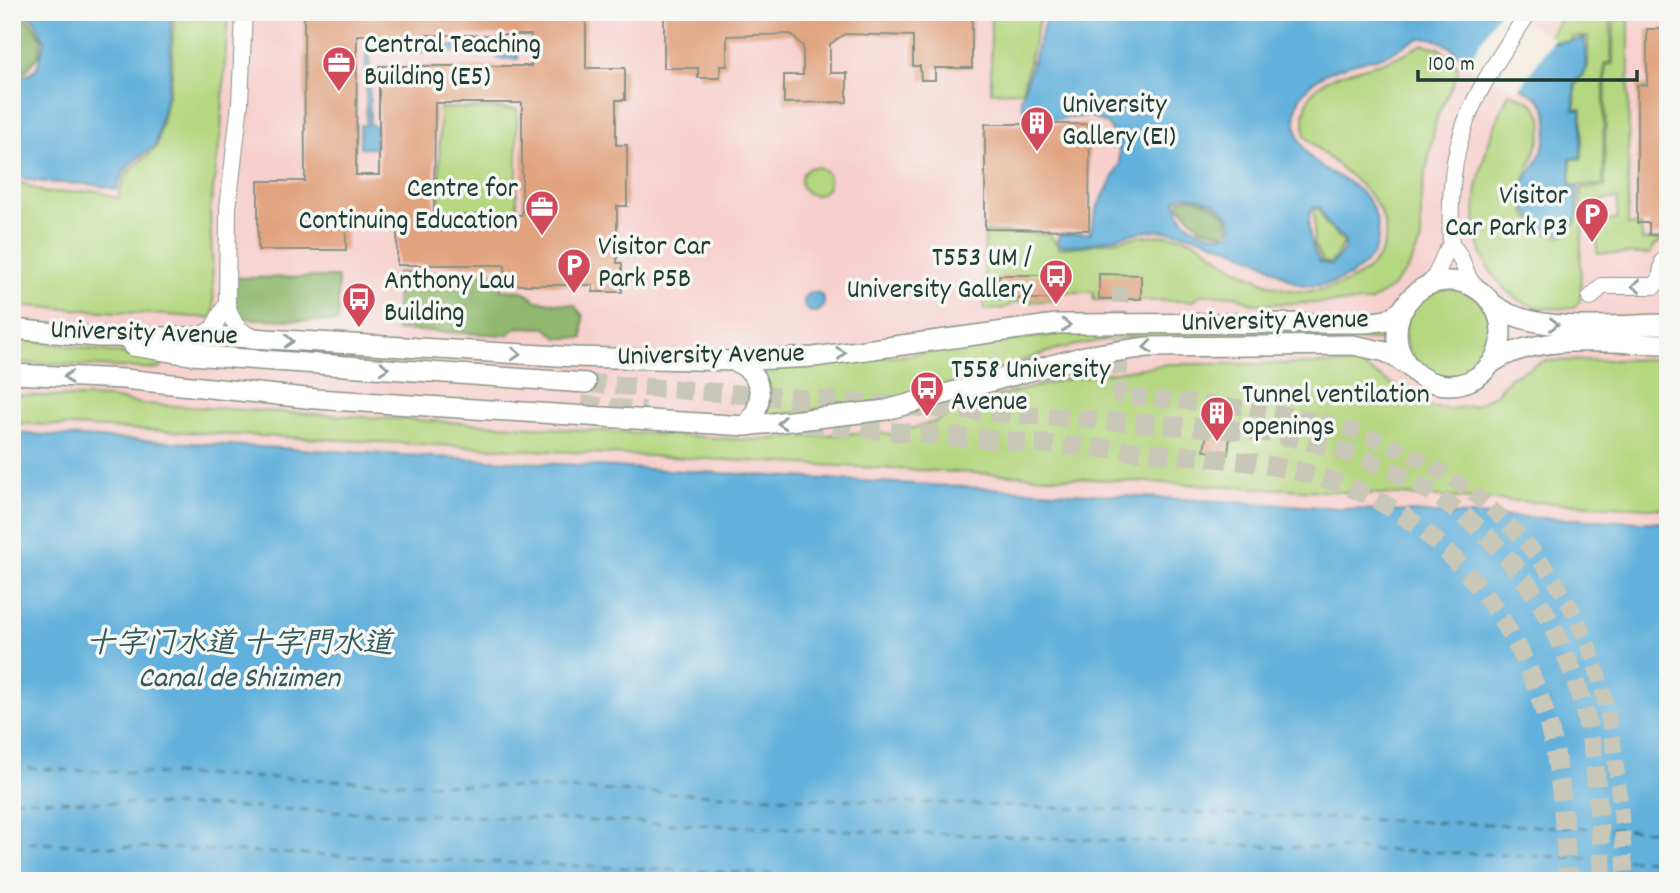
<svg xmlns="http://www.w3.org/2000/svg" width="1680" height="893" font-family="Dekko,'LXGW WenKai TC',sans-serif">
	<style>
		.built { fill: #f7d0cd }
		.green { fill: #b5d780; stroke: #6a8a5a; stroke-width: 2 }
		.forest { fill: #90b86e; stroke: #587a51; stroke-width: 2 }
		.water { fill: #62b1dc; stroke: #407788; stroke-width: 2; fill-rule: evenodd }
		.pier { fill: #f4e9d9 }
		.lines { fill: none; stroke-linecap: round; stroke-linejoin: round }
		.ferry { stroke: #305a5e; stroke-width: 2; stroke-dasharray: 9 7; stroke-linecap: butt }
		.building { fill: #e1a27e; fill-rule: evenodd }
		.minor-tunnel { stroke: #c9c7b8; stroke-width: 16; stroke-dasharray: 16 8; stroke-linecap: butt }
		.major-tunnel { stroke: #c9c7b8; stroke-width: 19; stroke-dasharray: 19 10; stroke-linecap: butt }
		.minor-casing { stroke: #8a9386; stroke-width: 18 }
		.major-casing { stroke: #8a9386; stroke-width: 22 }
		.minor { stroke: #fff; stroke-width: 16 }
		.major { stroke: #fff; stroke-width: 19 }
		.oneway { stroke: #8f9e9a }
		.labels { text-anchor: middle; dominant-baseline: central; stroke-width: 7; stroke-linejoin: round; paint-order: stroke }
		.poi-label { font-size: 28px; fill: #1f3d34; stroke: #f6f6f2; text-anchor: start }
		.street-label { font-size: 28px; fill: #1f3d34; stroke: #f6f6f2 }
		.water-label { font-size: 30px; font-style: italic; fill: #305a5e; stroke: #f6f6f2 }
	</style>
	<rect width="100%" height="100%" fill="#f6f6f2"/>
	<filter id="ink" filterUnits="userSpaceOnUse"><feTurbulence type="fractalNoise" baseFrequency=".0143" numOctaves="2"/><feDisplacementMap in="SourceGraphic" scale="14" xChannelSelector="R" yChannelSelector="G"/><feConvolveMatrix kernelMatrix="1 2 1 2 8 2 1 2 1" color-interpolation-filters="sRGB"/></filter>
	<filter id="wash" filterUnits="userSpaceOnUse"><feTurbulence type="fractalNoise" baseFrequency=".00686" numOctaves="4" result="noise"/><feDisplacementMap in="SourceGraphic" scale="28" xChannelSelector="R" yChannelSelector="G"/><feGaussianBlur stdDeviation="1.57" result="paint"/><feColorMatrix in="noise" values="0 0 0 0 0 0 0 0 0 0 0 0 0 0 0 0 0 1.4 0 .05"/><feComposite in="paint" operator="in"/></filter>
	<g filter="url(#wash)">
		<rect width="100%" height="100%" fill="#f4e9d9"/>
		<path class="built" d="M12,12H1668V523L1444,514L12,433Z"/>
		<path class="green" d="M174,12H228L221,132L210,210L214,310L211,318L12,305V179L45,193L98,191L118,199C126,162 134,170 157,147L172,77Z
			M991,12H1041L1022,91L991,92Z
			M1565,12H1611V63H1604L1603,185H1571V159H1582V109H1575L1576,85L1588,67V37H1572L1571,41H1556L1549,36Z
			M1614,12H1629L1628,225H1641L1642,240L1665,239L1654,246L1650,254L1597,253L1598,230L1604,221L1617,220L1618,199C1568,195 1584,269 1580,300L1574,308C1562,308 1549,309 1537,307C1523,304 1510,295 1501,285C1452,232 1483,149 1509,93C1591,115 1492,178 1531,221C1541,233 1549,236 1564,236C1580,222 1581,209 1581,188L1605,187L1606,65L1613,64Z
			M1423,44L1439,48L1457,65L1458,73L1437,116L1421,197V241L1408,269L1392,287L1370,302L1255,304L1235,296L1202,294L1192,301L1094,300L1093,292H1052L1051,301L1016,302L1002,309L984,310L985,232L1049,234L1059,248C1102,248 1142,228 1185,238C1201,242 1209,250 1221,259C1234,268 1268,286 1284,289C1335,301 1414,263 1375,202C1362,181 1324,157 1305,136C1297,76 1339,76 1384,62C1398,58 1410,51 1423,44Z
			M440,108L517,109V210H439Z
			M801 181a14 14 0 1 1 28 0a14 14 0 1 1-28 0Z
			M1314,208L1318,209L1326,225L1344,243L1331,263L1323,262L1314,245Z
			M1405 333a44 44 0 1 1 88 0a44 44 0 1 1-88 0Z
			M1394,328L1393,340L1119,337L1057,349L915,398L765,416L772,391L758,367L909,355L1063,333Z
			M12,338L159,359L164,364L159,369L12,362Z
			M1668,359V509L12,423V395L110,398L143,404L752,440L855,433L891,434L935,422L960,406L1062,380L1169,364H1358L1433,408L1451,409L1476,405L1496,394L1510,377L1544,361Z"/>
		<path class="forest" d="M12,12L31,22L42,39L39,55L25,72H12Z
			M1186,198C1205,199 1226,208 1230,228L1224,233L1201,228L1179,206L1180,200Z
			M500,272L501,290L522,291L537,301L574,305L583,316V338H558L546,328L518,327L507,335L396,330L397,273Z
			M338,277V322L232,318V278Z"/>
		<path class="water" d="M21,12H171L170,77L155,146C136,160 122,165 117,190C83,178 46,189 12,174V75H29L37,67L45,41L34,20Z
			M1048,12H1501L1556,43L1585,39L1586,68L1574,85V110H1581V157L1570,159V186H1578L1577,218L1563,233C1537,232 1519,210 1524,183C1525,178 1529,174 1532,170C1543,152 1554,126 1544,105C1536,90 1493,77 1476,67C1460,57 1442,35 1422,38C1407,40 1394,54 1379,57C1342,66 1289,77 1296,126C1298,139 1304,152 1315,162C1327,173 1343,177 1355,187C1376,202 1386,235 1371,257C1357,276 1329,288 1306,285C1290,284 1278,270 1264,263C1235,249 1196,233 1164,231C1128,228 1095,249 1060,245L1057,241L1060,234L1090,233L1097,208L1120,164L1118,140L1107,124L1090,116L1048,120L1025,115L1021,99ZM1184,195C1207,198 1227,204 1233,228L1229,234C1207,239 1176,224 1176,199ZM1319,207L1329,226L1345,240L1344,250L1331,265L1320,262C1311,249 1304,221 1313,207Z
			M498,41H518V59H498V52H370V125L376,126V148H360V125H366V46H498Z
			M804 302a10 10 0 1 1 20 0a10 10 0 1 1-20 0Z
			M12,433L1444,514L1668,523V881H12Z"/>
		<path class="pier" d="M1499,12H1507L1554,38L1518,91L1466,65Z"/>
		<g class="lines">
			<path class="ferry" d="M12,768L1668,831
				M12,799L1668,861
				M12,842L938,881"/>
		</g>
		<g id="blocks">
			<path class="building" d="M304,12H586V68H625V100H616V145H627V206H617V263H622V292H593V285H505V265H397V228H346V250H258V181H305ZM357,35H531V66H379V175H356ZM435,103H522V215H434Z
				M664,12H972V68H935V80H921L920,66H913V36L845,34L830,44V73H847V102L784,103V75H803V46L791,34L727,36V66H720V78H698V68H664Z
				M1647,29H1668V235H1649V223H1637V85H1647Z
				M985,124H1090L1089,230L985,229Z
				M1099,274L1141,275V299H1099Z
				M999,275H1050V299H999Z
				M1207,432L1230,435L1228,454L1204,451Z"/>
		</g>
	</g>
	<g filter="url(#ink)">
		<use href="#blocks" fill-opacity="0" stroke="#8a9386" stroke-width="2"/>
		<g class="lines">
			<path class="minor-tunnel" d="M1120,287V396C1183,402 1247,405 1309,419C1436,447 1548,530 1592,656C1617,728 1620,806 1626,881"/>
			<path class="major-tunnel" d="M586,383L1262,432C1422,457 1537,543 1582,702C1599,759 1598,822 1603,881
				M582,405L645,411
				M804,424C910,433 1016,442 1121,450C1194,456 1271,459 1341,484C1457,525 1541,650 1558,770C1564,806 1565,844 1568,881"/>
			<g class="minor-casing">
				<path id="minor" d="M244,12L240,103L228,208L227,303C231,322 238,331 256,339
					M1451,245C1464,256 1463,272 1474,286
					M1429,284C1441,273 1440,257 1451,245C1447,134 1470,101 1529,12
					M1590,298L1602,286H1654L1660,280L1663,261L1668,259
					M198,337L213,328L227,303"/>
			</g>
			<g class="major-casing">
				<path id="major" d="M1397 333a52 52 0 1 1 104 0a52 52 0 1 1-104 0Z
					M1492,303C1530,336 1619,324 1668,324
					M12,329L98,337H233L575,357L733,361L814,357L1057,324L1366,323L1387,320L1404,309
					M133,346L191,355L586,383
					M733,361C765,373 766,403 746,426
					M1492,363C1536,332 1615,344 1668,344
					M12,374L124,379L316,399L746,426L886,410L1085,356L1147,347L1353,345L1386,352L1407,365"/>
			</g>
			<use href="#minor" class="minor"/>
			<use href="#major" class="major"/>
		</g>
		<defs><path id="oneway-chevron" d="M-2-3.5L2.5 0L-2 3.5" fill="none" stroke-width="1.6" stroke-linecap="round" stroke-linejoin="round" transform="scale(1.75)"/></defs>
		<g class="oneway">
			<use href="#oneway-chevron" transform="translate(1636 286) rotate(-180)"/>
			<use href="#oneway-chevron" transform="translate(1554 324)"/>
			<use href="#oneway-chevron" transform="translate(1066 325)"/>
			<use href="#oneway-chevron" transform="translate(289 341) rotate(3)"/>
			<use href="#oneway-chevron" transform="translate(1148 347) rotate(174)"/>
			<use href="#oneway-chevron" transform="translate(841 353) rotate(-8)"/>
			<use href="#oneway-chevron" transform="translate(516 354) rotate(3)"/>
			<use href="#oneway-chevron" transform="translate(384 368) rotate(4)"/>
			<use href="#oneway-chevron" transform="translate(68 377) rotate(-177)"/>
			<use href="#oneway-chevron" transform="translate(782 423) rotate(175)"/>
		</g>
	</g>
	<defs>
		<g id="office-pin" transform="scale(1.75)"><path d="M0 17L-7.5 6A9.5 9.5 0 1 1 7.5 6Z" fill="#d1495b" stroke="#f6f6f2"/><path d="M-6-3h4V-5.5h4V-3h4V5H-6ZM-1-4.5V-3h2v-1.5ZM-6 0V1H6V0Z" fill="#fff"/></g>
		<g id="building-pin" transform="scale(1.75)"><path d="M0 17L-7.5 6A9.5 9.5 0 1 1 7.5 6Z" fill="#d1495b" stroke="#f6f6f2"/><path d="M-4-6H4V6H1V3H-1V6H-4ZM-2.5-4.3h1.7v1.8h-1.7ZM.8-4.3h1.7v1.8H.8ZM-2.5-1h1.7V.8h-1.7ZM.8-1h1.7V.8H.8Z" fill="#fff"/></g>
		<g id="parking-pin" transform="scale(1.75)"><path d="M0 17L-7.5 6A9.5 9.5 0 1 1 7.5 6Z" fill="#d1495b" stroke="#f6f6f2"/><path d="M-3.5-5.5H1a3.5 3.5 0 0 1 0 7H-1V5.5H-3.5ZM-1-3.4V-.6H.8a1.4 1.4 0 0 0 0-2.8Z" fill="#fff"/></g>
		<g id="bus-pin" transform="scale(1.75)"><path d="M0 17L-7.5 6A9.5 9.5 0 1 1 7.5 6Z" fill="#d1495b" stroke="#f6f6f2"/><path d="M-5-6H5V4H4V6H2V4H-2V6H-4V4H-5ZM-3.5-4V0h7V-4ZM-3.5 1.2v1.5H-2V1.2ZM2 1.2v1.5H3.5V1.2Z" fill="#fff"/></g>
	</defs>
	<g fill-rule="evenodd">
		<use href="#office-pin" x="339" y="63"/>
		<use href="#building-pin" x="1037" y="123"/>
		<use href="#office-pin" x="542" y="207"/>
		<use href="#parking-pin" x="1592" y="214"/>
		<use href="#parking-pin" x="574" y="265"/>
		<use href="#bus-pin" x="1056" y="276"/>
		<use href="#bus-pin" x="359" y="299"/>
		<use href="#bus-pin" x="927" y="388"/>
		<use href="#building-pin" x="1217" y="413"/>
	</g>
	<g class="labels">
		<g class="poi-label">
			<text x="364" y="47">Central Teaching<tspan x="364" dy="32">Building (E5)</tspan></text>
			<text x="1062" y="107">University<tspan x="1062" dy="32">Gallery (E1)</tspan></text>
			<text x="518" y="191" text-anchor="end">Centre for<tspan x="518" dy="32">Continuing Education</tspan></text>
			<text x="1568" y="198" text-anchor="end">Visitor<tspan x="1568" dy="32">Car Park P3</tspan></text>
			<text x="598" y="249">Visitor Car<tspan x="598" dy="32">Park P5B</tspan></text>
			<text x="1032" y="260" text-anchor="end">T553 UM /<tspan x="1032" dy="32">University Gallery</tspan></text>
			<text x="384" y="283">Anthony Lau<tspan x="384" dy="32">Building</tspan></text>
			<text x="951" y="372">T558 University<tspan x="951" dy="32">Avenue</tspan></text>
			<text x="1242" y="397">Tunnel ventilation<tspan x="1242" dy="32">openings</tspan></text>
		</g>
		<g class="street-label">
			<text transform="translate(1275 323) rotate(-1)">University Avenue</text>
			<text transform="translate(144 335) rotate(2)">University Avenue</text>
			<text transform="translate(711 357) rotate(-1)">University Avenue</text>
		</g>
		<g class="water-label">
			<text x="239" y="646">十字门水道 十字門水道<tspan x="239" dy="34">Canal de Shizimen</tspan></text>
		</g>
	</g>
	<rect width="1680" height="893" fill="none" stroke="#f6f6f2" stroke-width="42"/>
	<path d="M1418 70v10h219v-10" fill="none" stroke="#1f3d34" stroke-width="3.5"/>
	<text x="1428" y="70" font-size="21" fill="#1f3d34" stroke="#f6f6f2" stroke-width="5" paint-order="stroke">100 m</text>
</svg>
